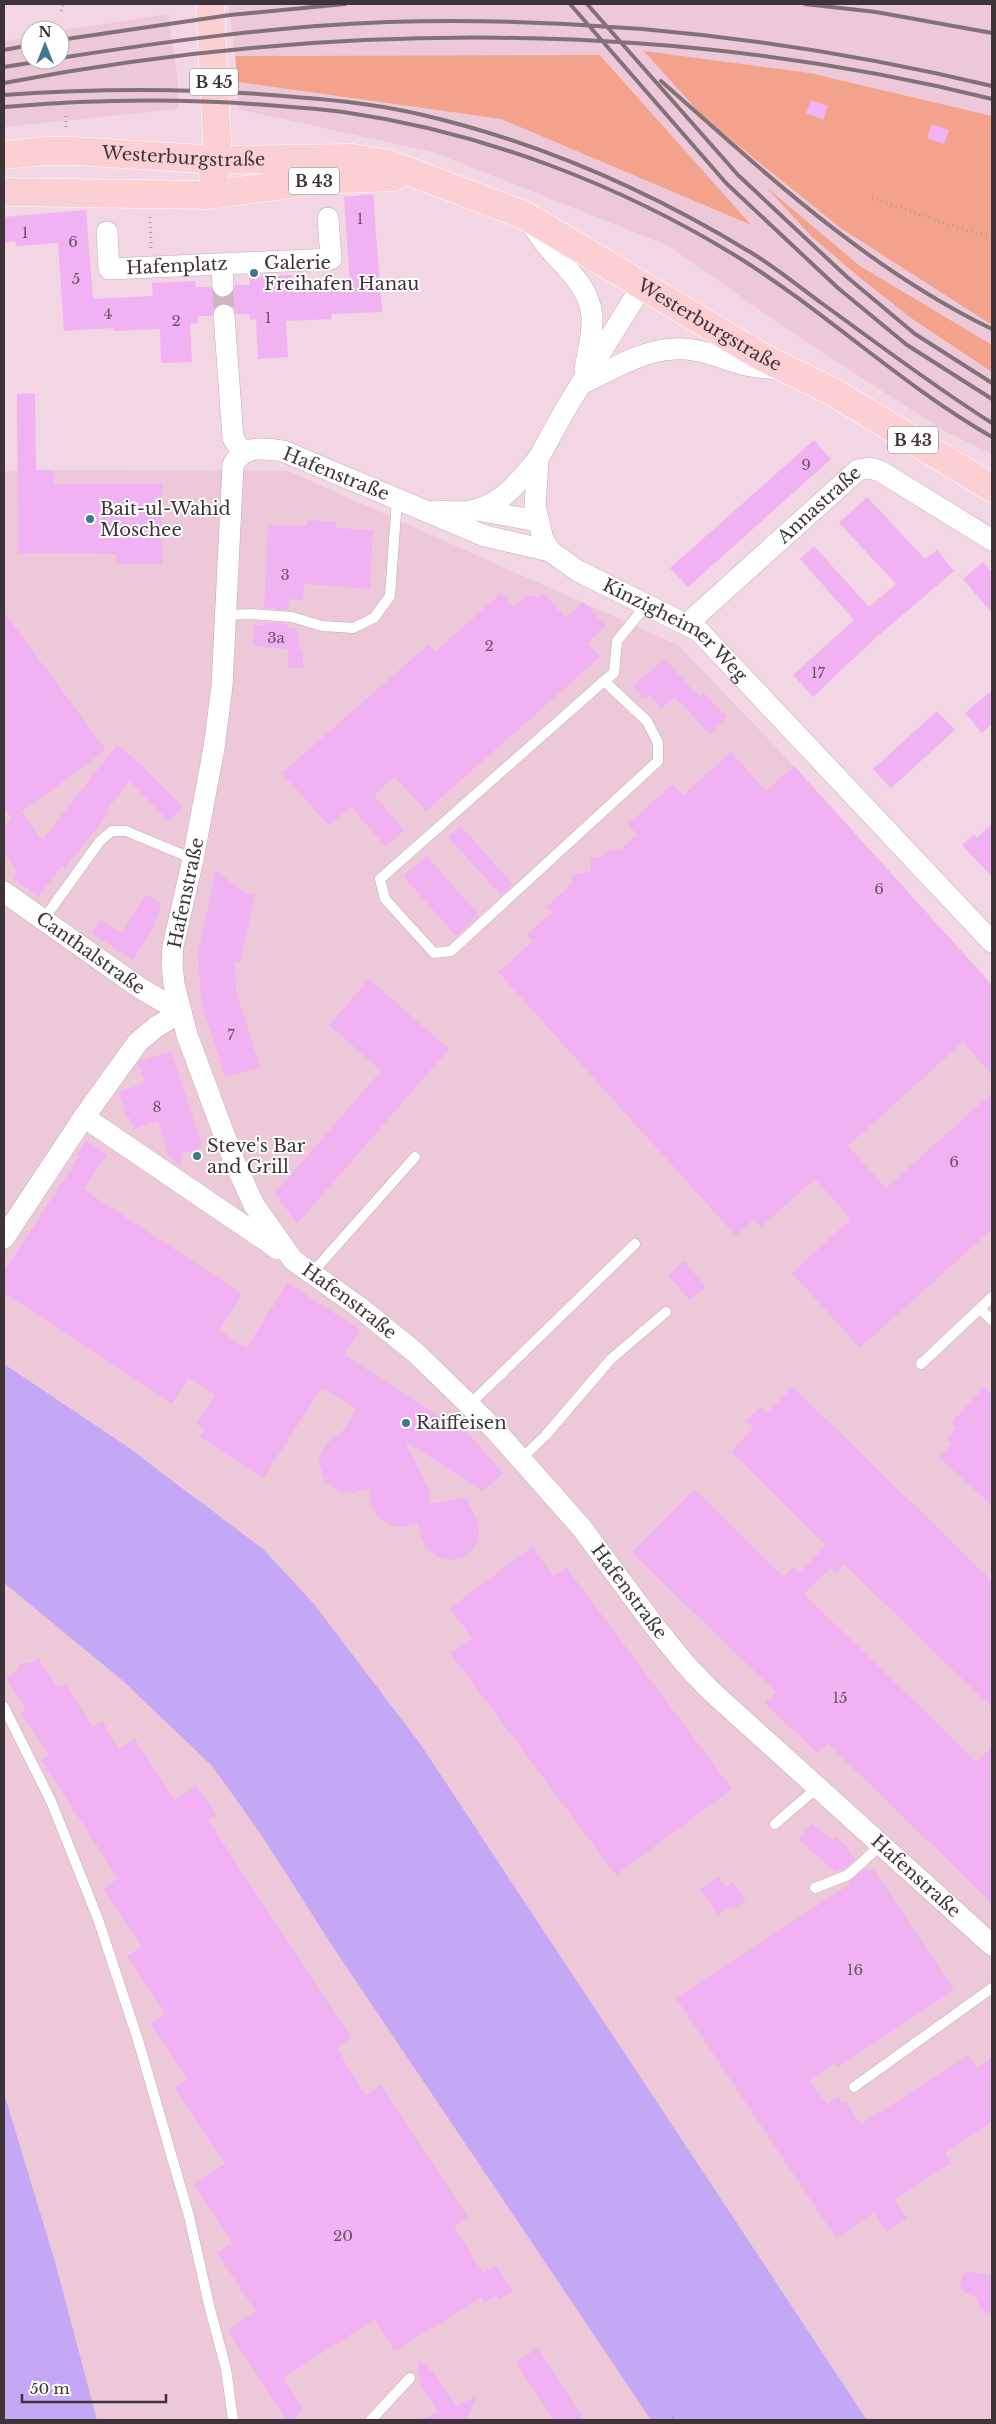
<svg xmlns="http://www.w3.org/2000/svg" width="996" height="2424" font-family="'Libre Baskerville',serif">
	<style>
		.built { fill: #ecc8d8 }
		.green { fill: #f3a28b }
		.water { fill: #c5a8f5 }
		.building { fill: #f1b2f3 }
		.lines { fill: none; stroke-linecap: round; stroke-linejoin: round }
		.street-tunnel { stroke: #cfb5c1; stroke-width: 21; stroke-dasharray: 21 11; stroke-linecap: butt }
		.lane-casing { stroke: #c5aab6; stroke-width: 11 }
		.street-casing { stroke: #c5aab6; stroke-width: 22 }
		.primary-casing { stroke: #fff; stroke-width: 29 }
		.path { stroke: #b19aa4; stroke-width: 3; stroke-dasharray: 1 4; stroke-linecap: butt }
		.lane { stroke: #fff; stroke-width: 10 }
		.street { stroke: #fff; stroke-width: 21 }
		.primary { stroke: #fccfd3; stroke-width: 28 }
		.rail { stroke: #837179; stroke-width: 4 }
		.poi-dot { fill: #3e7891; stroke: #fff; stroke-width: 2 }
		.labels { text-anchor: middle; dominant-baseline: central; stroke-width: 4; stroke-linejoin: round; paint-order: stroke }
		.number-label { font-size: 15px; fill: #6b5367 }
		.shield { fill: #fff; stroke: #787074; stroke-width: 1 }
		.shield-label { font-size: 16px; font-weight: bold; fill: #3e3338 }
		.street-label { font-size: 18px; fill: #3e3338; stroke: #fff }
		.poi-label { font-size: 18px; fill: #3e3338; stroke: #fff; text-anchor: start }
	</style>
	<rect width="100%" height="100%" fill="#f3d6e3"/>
	<path class="built" d="M254,4H992V116L810,73L645,52L842,229L992,325V345L860,266L770,191L811,236L992,372V454L941,429L793,333L669,246L433,152L238,109V82L501,119L750,225L601,55L235,56L229,6Z
		M168,14L178,82V109L4,127V41L30,37V60H60V31Z
		M36,470L288,471L678,645L794,766L992,985V2420H867L421,1745L192,1494L128,1447L4,1364V471Z
		M4,1583L123,1681L212,1766L260,1833L333,1947L651,2420H97L56,2265L4,2093Z"/>
	<path class="green" d="M644,51L810,73L992,116V325L842,229L704,118Z
		M600,55L751,225L501,119L238,82L235,56Z
		M766,187L860,266L992,345V372L911,318L859,277L811,236Z"/>
	<path class="water" d="M4,1364L128,1447L263,1549L314,1604L421,1745L867,2420H651L333,1947L260,1833L212,1766L123,1681L4,1583Z
		M4,2093L56,2265L97,2420H4Z"/>
	<path class="building" d="M811,100L828,106L823,120L806,113Z
		M932,124L949,130L944,144L927,138Z
		M373,194L382,312L331,314L332,319L286,321L288,357L258,359L256,319L250,320V314H236L234,308L224,303L217,305L212,316H198V323L190,324L192,362L161,363L160,329L113,331V328L64,331L58,243L16,246L15,241L4,243V217L86,210L93,299L153,296L152,283L195,281L196,287H211L217,297L224,298L234,292L235,285H250L249,277L292,275V287L350,285L344,197Z
		M35,393L36,470H54V484H162V564H116V554L18,553L17,394Z
		M814,440L831,459L688,587L670,568Z
		M867,497L925,559L937,550L954,571L872,641L813,697L793,675L854,620L800,559L814,546L869,607L896,584L839,523Z
		M307,520L336,522V528L373,530L370,589L304,584L303,600L289,599L288,610L264,608L268,525L307,526Z
		M983,562L992,572V613L963,579Z
		M501,593L514,607L528,595L539,597L544,593L565,618L584,602L606,626L587,643L600,657L426,811L395,777L374,795L404,830L386,847L351,807L329,826L282,773L429,644L435,652Z
		M4,612L106,750L12,819L4,808Z
		M264,622L288,624V628L297,629L300,650H303V668H288V650H296L253,646L254,625L264,626Z
		M665,659L699,697L704,693L727,717L710,734L675,697L661,709L649,695L645,699L633,686Z
		M992,690V724L982,733L965,713Z
		M937,711L955,730L891,788L873,769Z
		M117,745L143,766L183,807L168,821L130,781L106,811L109,813L65,868L62,866L38,897L13,878L17,872L4,853V825L22,812L42,840Z
		M731,752L766,791L794,766L992,985V1075L963,1042L848,1146L886,1188L992,1093V1229L860,1348L792,1273L851,1219L815,1179L761,1227L754,1219L736,1236L498,972L533,941L527,935L552,912L546,907L572,884V874L591,872V857H602L608,851L621,849L637,835L628,824L673,784L683,795Z
		M992,824V877L962,845L974,834L977,838Z
		M461,826L513,885L501,895L448,837Z
		M427,856L479,915L456,936L403,876Z
		M216,871L245,893L255,895L240,962L235,961L236,990L260,1067L225,1077L201,1001L198,953Z
		M147,894L161,904L153,929L133,960L91,933L100,920L121,933Z
		M369,979L449,1049L297,1224L275,1193L381,1071L329,1025Z
		M171,1051L201,1142L198,1153L183,1151L180,1165L168,1155L158,1121L134,1129L130,1118L127,1119L119,1092L145,1083L138,1063L140,1061Z
		M86,1140L107,1155L83,1189L242,1294L219,1330L246,1348L288,1283L360,1330L344,1355L470,1436L503,1473L483,1491L405,1441L429,1489L430,1504L466,1497L478,1522L479,1532L477,1542L471,1551L463,1557L452,1560L442,1559L426,1548L422,1540L418,1523L403,1527L393,1526L377,1516L372,1507L369,1488L352,1493L341,1492L325,1481L319,1464L320,1455L331,1439L341,1433L357,1409L322,1388L263,1478L200,1437L205,1429L196,1424L215,1395L189,1378L172,1404L4,1293V1271L79,1157L76,1155Z
		M683,1261L706,1286L690,1300L668,1276Z
		M793,1387L992,1581V1708L844,1564L836,1573L831,1568L804,1594L977,1762L992,1746V1903L828,1744L818,1754L765,1703L776,1692L632,1553L694,1489L784,1577L794,1566L800,1572L826,1545L731,1452L754,1428L746,1421L760,1407L767,1413Z
		M984,1387L992,1395V1506L939,1457L952,1443L947,1438L957,1427L952,1422Z
		M532,1547L554,1576L566,1567L732,1789L616,1875L450,1653L472,1638L450,1608Z
		M38,1658L58,1688L65,1684L93,1727L102,1721L119,1749L135,1739L175,1800L196,1786L217,1814L208,1820L351,2038L337,2047L345,2062L366,2095L381,2085L468,2217L454,2227L483,2273L496,2265L513,2291L500,2299L497,2295L484,2303L481,2298L394,2351L375,2319L283,2378L303,2410L292,2420H286L228,2330L256,2312L217,2253L232,2243L194,2184L225,2164L174,2088L187,2079L150,2023L165,2014L127,1956L142,1947L103,1889L118,1878L41,1760L49,1755L21,1712L26,1708L6,1678L16,1672L21,1663L32,1662Z
		M812,1823L833,1841L836,1837L849,1849V1853L856,1859L844,1869L836,1872L798,1839Z
		M866,1868L870,1871L873,1869L954,1990L838,2067L835,2063L809,2081L827,2104L838,2097L843,2104L846,2102L861,2124L969,2055L977,2068L992,2058V2122L945,2153L951,2163L894,2200L907,2219L886,2232L874,2213L836,2238L676,1998L850,1884L848,1882Z
		M719,1877L726,1887L733,1882L746,1900L733,1909L731,1906L718,1915L700,1890Z
		M968,2271L992,2276V2315L980,2309L976,2297L966,2293L960,2287L962,2276Z
		M538,2348L559,2381L584,2420H553L516,2362Z
		M417,2358L433,2372L456,2405L477,2397L466,2420H420L438,2412L421,2387Z"/>
	<g class="lines">
		<path class="street-tunnel" d="M223,286L224,315"/>
		<g class="lane-casing">
			<path id="lane" d="M227,615L251,614L292,617L322,626L353,628L374,618L390,596L397,499
				M604,681L647,721L658,743V761L451,951L434,953L385,899L380,879L604,681L614,673L617,641L647,604
				M43,920L100,841L112,831H126L193,859
				M312,1273L415,1157
				M980,1309L992,1320
				M921,1364L992,1297
				M470,1404L635,1244
				M522,1458L545,1436L611,1359L666,1312
				M4,1707L51,1801L98,1919L138,2040L189,2216L209,2305L226,2369L233,2420
				M775,1824L818,1787
				M815,1888L848,1875L882,1844
				M854,2087L992,1988
				M371,2420L410,2378"/>
		</g>
		<g class="street-casing">
			<g id="street">
				<path d="M529,221C535,229 541,238 547,246C565,267 589,286 592,316C593,334 588,352 585,369"/>
				<path id="s1" d="M107,232L109,269L331,259L328,218"/>
				<path d="M222,265L223,286"/>
				<path id="s2" d="M642,286L566,408L538,459L535,506L543,539L550,551L578,571L699,631L992,942"/>
				<path d="M224,315L233,438L243,453"/>
				<path d="M581,384C610,371 642,350 674,349C700,347 722,359 746,365C755,367 766,368 776,369"/>
				<path d="M477,510L538,521"/>
				<path d="M435,511C448,511 465,514 478,509C505,501 520,480 538,459"/>
				<path id="s3" d="M550,551L485,536L283,451C264,448 243,445 233,465L222,686L214,748L193,859L173,946L172,963L174,984L187,1035L234,1161L254,1205L293,1260L359,1307L416,1353L496,1431L581,1527L656,1628L686,1665L711,1691L992,1945"/>
				<path id="s4" d="M687,624L858,470L870,468L880,471L992,540"/>
				<path id="s5" d="M4,892L140,988L181,1012"/>
				<path d="M84,1117L278,1249"/>
				<path d="M4,1238L84,1117L138,1042L156,1027L181,1012"/>
			</g>
		</g>
		<g class="primary-casing">
			<g id="primary">
				<path d="M210,4L218,160L213,176"/>
				<path id="s6" d="M4,155L44,151H74L218,160L353,158L389,164L524,215L760,356L833,392L992,488"/>
				<path d="M4,192L208,195L320,180L394,177"/>
			</g>
		</g>
		<path class="path" d="M61,11L63,4
			M66,116V130
			M872,198L968,231L992,236
			M150,217L151,248
			M668,2420L673,2417"/>
		<use href="#lane" class="lane"/>
		<use href="#street" class="street"/>
		<use href="#primary" class="primary"/>
		<path class="rail" d="M570,4L726,183L838,288L907,345L992,399
			M587,4L738,175L847,277L915,334L992,383
			M805,4L876,12L992,33
			M60,40L230,15L345,4
			M4,50L30,45
			M60,58C169,41 278,26 388,22C590,16 796,39 992,86
			M4,67L48,60
			M661,81C764,172 867,269 992,329
			M4,83C329,21 670,19 992,99
			M4,95C101,88 198,88 295,97C337,100 381,105 423,115C538,142 648,190 750,252C774,266 797,285 820,302C877,343 933,386 992,423
			M4,107C96,99 187,98 279,106C300,108 322,109 343,112C483,132 622,185 741,259C828,314 903,386 992,437"/>
	</g>
	<g class="poi-dot">
		<circle cx="254" cy="273" r="5"/>
		<circle cx="90" cy="519" r="5"/>
		<circle cx="197" cy="1156" r="5"/>
		<circle cx="406" cy="1423" r="5"/>
	</g>
	<g class="labels">
		<g class="number-label">
			<text x="360" y="218">1</text>
			<text x="25" y="232">1</text>
			<text x="73" y="241">6</text>
			<text x="76" y="278">5</text>
			<text x="108" y="313">4</text>
			<text x="268" y="317">1</text>
			<text x="176" y="320">2</text>
			<text x="806" y="464">9</text>
			<text x="285" y="574">3</text>
			<text x="276" y="637">3a</text>
			<text x="489" y="645">2</text>
			<text x="818" y="672">17</text>
			<text x="879" y="888">6</text>
			<text x="231" y="1034">7</text>
			<text x="157" y="1106">8</text>
			<text x="954" y="1161">6</text>
			<text x="840" y="1697">15</text>
			<text x="855" y="1969">16</text>
			<text x="343" y="2235">20</text>
		</g>
		<g class="shield">
			<rect x="190" y="68.5" width="48" height="27" rx="4"/>
			<rect x="289" y="167.5" width="50" height="27" rx="4"/>
			<rect x="888" y="426.5" width="50" height="27" rx="4"/>
		</g>
		<g class="shield-label">
			<text x="214" y="82">B 45</text>
			<text x="314" y="181">B 43</text>
			<text x="913" y="440">B 43</text>
		</g>
		<g class="street-label">
			<text stroke="none"><textPath href="#s6" startOffset="180">Westerburgstraße</textPath></text>
			<text stroke="none"><textPath href="#s1" startOffset="105">Hafenplatz</textPath></text>
			<text stroke="none"><textPath href="#s6" startOffset="746">Westerburgstraße</textPath></text>
			<text transform="translate(336 474) rotate(22)">Hafenstraße</text>
			<text stroke="none"><textPath href="#s4" startOffset="178">Annastraße</textPath></text>
			<text stroke="none"><textPath href="#s2" startOffset="446">Kinzigheimer Weg</textPath></text>
			<text transform="translate(186 893) rotate(-78)">Hafenstraße</text>
			<text stroke="none"><textPath href="#s5" startOffset="106">Canthalstraße</textPath></text>
			<text stroke="none"><textPath href="#s3" startOffset="1239">Hafenstraße</textPath></text>
			<text stroke="none"><textPath href="#s3" startOffset="1644">Hafenstraße</textPath></text>
			<text stroke="none"><textPath href="#s3" startOffset="2049">Hafenstraße</textPath></text>
		</g>
		<g class="poi-label">
			<text x="264" y="263">Galerie<tspan x="264" dy="21">Freihafen Hanau</tspan></text>
			<text x="100" y="509">Bait-ul-Wahid<tspan x="100" dy="21">Moschee</tspan></text>
			<text x="207" y="1146">Steve's Bar<tspan x="207" dy="21">and Grill</tspan></text>
			<text x="416" y="1423">Raiffeisen</text>
		</g>
	</g>
	<rect width="996" height="2424" fill="none" stroke="#3e3338" stroke-width="10"/>
	<g transform="translate(45 45)"><circle r="24" fill="#ffffff" stroke="#b2adaf"/>
	<path d="M0-4L9 19L0 12L-9 19Z" fill="#3e7891"/>
	<text y="-8" font-size="14" font-weight="bold" text-anchor="middle" fill="#3e3338">N</text>
	</g>
	<path d="M22 2394v8h144v-8" fill="none" stroke="#3e3338" stroke-width="2.5"/>
	<text x="30" y="2394" font-size="15" fill="#3e3338" stroke="#ffffff" stroke-width="4" paint-order="stroke">50 m</text>
</svg>
